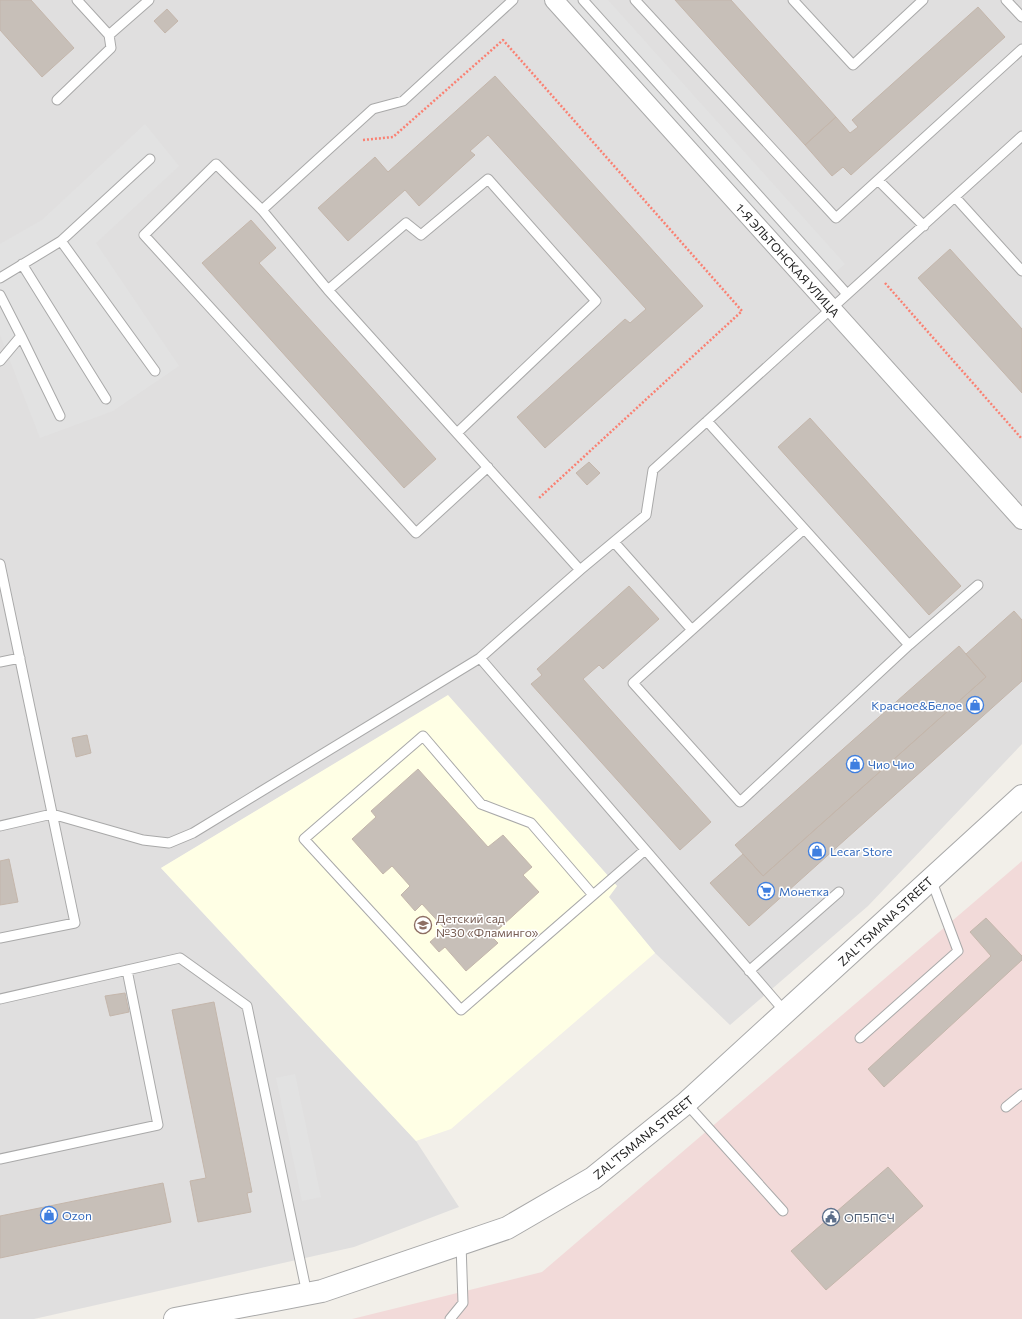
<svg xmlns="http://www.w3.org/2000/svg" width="1022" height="1319" font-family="Commissioner,sans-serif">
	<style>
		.residential { fill: #e0dfdf }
		.commercial { fill: #f2dad9 }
		.education { fill: #ffffe5 }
		.parking { fill: #e2e2e2 }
		.building { fill: #c7bfb8; stroke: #c4b6ab }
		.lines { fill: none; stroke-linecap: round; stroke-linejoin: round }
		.service-casing { stroke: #a9a9a9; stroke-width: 11 }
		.minor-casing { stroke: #a9a9a9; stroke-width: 20 }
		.tertiary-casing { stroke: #a9a9a9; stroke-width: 24 }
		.path { stroke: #fa8072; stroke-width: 2.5; stroke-dasharray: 2 2; stroke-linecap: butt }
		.service { stroke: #fff; stroke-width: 9 }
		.minor { stroke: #fff; stroke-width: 18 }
		.tertiary { stroke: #fff; stroke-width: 22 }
		.labels { text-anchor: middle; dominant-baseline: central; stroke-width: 3; stroke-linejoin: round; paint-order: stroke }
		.street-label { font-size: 12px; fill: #222; stroke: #fff }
		.shop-label { font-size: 12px; fill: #366cbe; stroke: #fff; text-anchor: start }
		.education-label { font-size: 12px; fill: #785e54; stroke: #fff; text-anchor: start }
		.service-label { font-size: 12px; fill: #4e5e75; stroke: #fff; text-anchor: start }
	</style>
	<rect width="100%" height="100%" fill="#f2efe9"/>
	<path class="residential" d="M0,0H1022V744L868,906L730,1025L655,953L608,897L617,886L448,696L161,868L416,1141L459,1207L354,1247L34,1319H0Z"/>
	<path class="commercial" d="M1022,861V1319H352L542,1272Z"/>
	<path class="education" d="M448,695L617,886L609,897L655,953L451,1129L416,1141L161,868Z"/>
	<path class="parking" d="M561,0H608L845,264L818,287Z
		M145,124L179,166L96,243L179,366L113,411L40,438L0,335V244L42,220Z
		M295,1074L321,1197L302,1201L276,1078Z"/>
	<path class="building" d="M0,0H31L74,48L42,77L0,30Z
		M675,0H731L836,117L805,145Z
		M978,7L1005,37L851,175L843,167L832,176L805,145L836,117L850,133L858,127L852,120Z
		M167,9L178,21L165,33L154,21Z
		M495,76L703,306L545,448L517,417L625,319L630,323L646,309L488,135L470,151L475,155L419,206L405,190L348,241L318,208L375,157L388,172Z
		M251,220L276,248L259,263L436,459L404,488L202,263Z
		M950,249L1022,329V393L918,278Z
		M810,418L961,586L929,615L778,447Z
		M589,462L600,473L587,485L576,473Z
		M629,586L659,619L603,669L599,665L583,679L711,822L680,850L531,684L542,675L537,669Z
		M1014,611L1022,620V681L749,926L710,883L743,854L763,876L986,677L966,654Z
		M959,646L986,677L763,876L735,845Z
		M87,735L91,753L76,757L72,738Z
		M418,769L488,847L503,835L532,867L523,875L539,892L491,936L498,943L466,971L445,947L439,952L430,942L445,929L422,904L415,911L401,895L410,886L392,866L383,874L352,839L376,817L371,811Z
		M9,859L18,902L0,905V861Z
		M986,918L1022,956V960L884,1087L868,1069L991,956L970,932Z
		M125,993L129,1012L110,1016L105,996Z
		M214,1002L252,1192L247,1193L251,1212L198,1222L190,1181L206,1178L172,1010Z
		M888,1167L923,1206L826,1290L791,1251Z
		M163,1183L171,1222L0,1258V1216Z"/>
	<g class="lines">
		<g class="service-casing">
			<path id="service" d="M77,0L109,35
				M513,0L403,101L373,109L262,210L328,290L580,570
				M583,0L847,294
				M635,0L836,218L1022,49
				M793,0L853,65L923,0
				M1006,0L1022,17
				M57,100L111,48L109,35L149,0
				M878,180L924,226
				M955,197L1022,271
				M262,210L216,164L144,235L416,533L488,467
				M61,241L155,371
				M22,264L106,399
				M0,278L61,241L150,159
				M328,290L406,223L421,235L488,179L596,301L457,433
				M0,295L21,336L0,361
				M21,336L60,416
				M707,421L909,645
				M804,529L633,683L740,802L909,645L978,585
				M614,542L692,630
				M0,564L75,923L0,938
				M480,658L786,1013
				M0,662L20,658
				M0,826L52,814L143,840L169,843L193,833L480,658L580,570L646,515L653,470L1022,136
				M593,895L531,823L481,804L423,736L304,839L461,1010L645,850
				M749,971L839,892
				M0,999L180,958L247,1006L307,1294
				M860,1038L958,951L931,879
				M686,1103L783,1211
				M1006,1107L1022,1094
				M0,1159L158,1125L127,970
				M450,1319L463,1303L461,1244"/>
		</g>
		<g class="minor-casing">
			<path id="minor" d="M554,0L1022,520"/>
		</g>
		<g class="tertiary-casing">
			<path id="tertiary" d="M175,1319L322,1291L507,1228L593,1178L686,1103L1022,796"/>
		</g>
		<path class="path" d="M363,140L393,137L503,40L742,311L538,499
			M885,283L1022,439"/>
		<use href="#service" class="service"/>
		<use href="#minor" class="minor"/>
		<use href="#tertiary" class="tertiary"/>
	</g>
	<defs>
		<g id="shop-ring" transform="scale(0.9)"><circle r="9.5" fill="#fff" stroke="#3f7fe0" stroke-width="1.5"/><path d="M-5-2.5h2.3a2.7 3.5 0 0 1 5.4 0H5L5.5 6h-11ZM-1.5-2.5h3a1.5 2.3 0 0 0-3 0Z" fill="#3f7fe0"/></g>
		<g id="supermarket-ring" transform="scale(0.9)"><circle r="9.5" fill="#fff" stroke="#3f7fe0" stroke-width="1.5"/><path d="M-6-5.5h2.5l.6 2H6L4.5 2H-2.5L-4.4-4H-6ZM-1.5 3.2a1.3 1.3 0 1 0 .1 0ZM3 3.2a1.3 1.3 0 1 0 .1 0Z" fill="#3f7fe0"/></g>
		<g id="school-ring" transform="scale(0.9)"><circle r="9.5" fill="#fff" stroke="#8d6e63" stroke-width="1.5"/><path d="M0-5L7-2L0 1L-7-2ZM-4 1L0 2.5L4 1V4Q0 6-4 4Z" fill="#8d6e63"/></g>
		<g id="civic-ring" transform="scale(0.9)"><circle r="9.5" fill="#fff" stroke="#5c6f8a" stroke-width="1.5"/><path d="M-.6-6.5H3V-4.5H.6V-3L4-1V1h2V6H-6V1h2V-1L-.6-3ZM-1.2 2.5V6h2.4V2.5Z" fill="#5c6f8a"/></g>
	</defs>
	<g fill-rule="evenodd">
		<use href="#shop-ring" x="975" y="705"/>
		<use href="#shop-ring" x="855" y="764"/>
		<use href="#shop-ring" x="817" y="851"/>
		<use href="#supermarket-ring" x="766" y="891"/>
		<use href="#school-ring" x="423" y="925"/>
		<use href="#shop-ring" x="49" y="1215"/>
		<use href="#civic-ring" x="831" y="1217"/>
	</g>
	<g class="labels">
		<g class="street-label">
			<text transform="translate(788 260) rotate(48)">1-Я ЭЛЬТОНСКАЯ УЛИЦА</text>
			<text transform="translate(885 921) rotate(-43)">ZAL'TSMANA STREET</text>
			<text transform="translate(643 1137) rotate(-39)">ZAL'TSMANA STREET</text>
		</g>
		<g class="shop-label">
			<text x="962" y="705" text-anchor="end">Красное&amp;Белое</text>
			<text x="868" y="764">Чио Чио</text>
			<text x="830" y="851">Lecar Store</text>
			<text x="779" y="891">Монетка</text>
			<text x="62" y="1215">Ozon</text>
		</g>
		<g class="education-label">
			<text x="436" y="918">Детский сад<tspan x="436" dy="14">№30 «Фламинго»</tspan></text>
		</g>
		<g class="service-label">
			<text x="844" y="1217">ОП5ПСЧ</text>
		</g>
	</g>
</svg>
